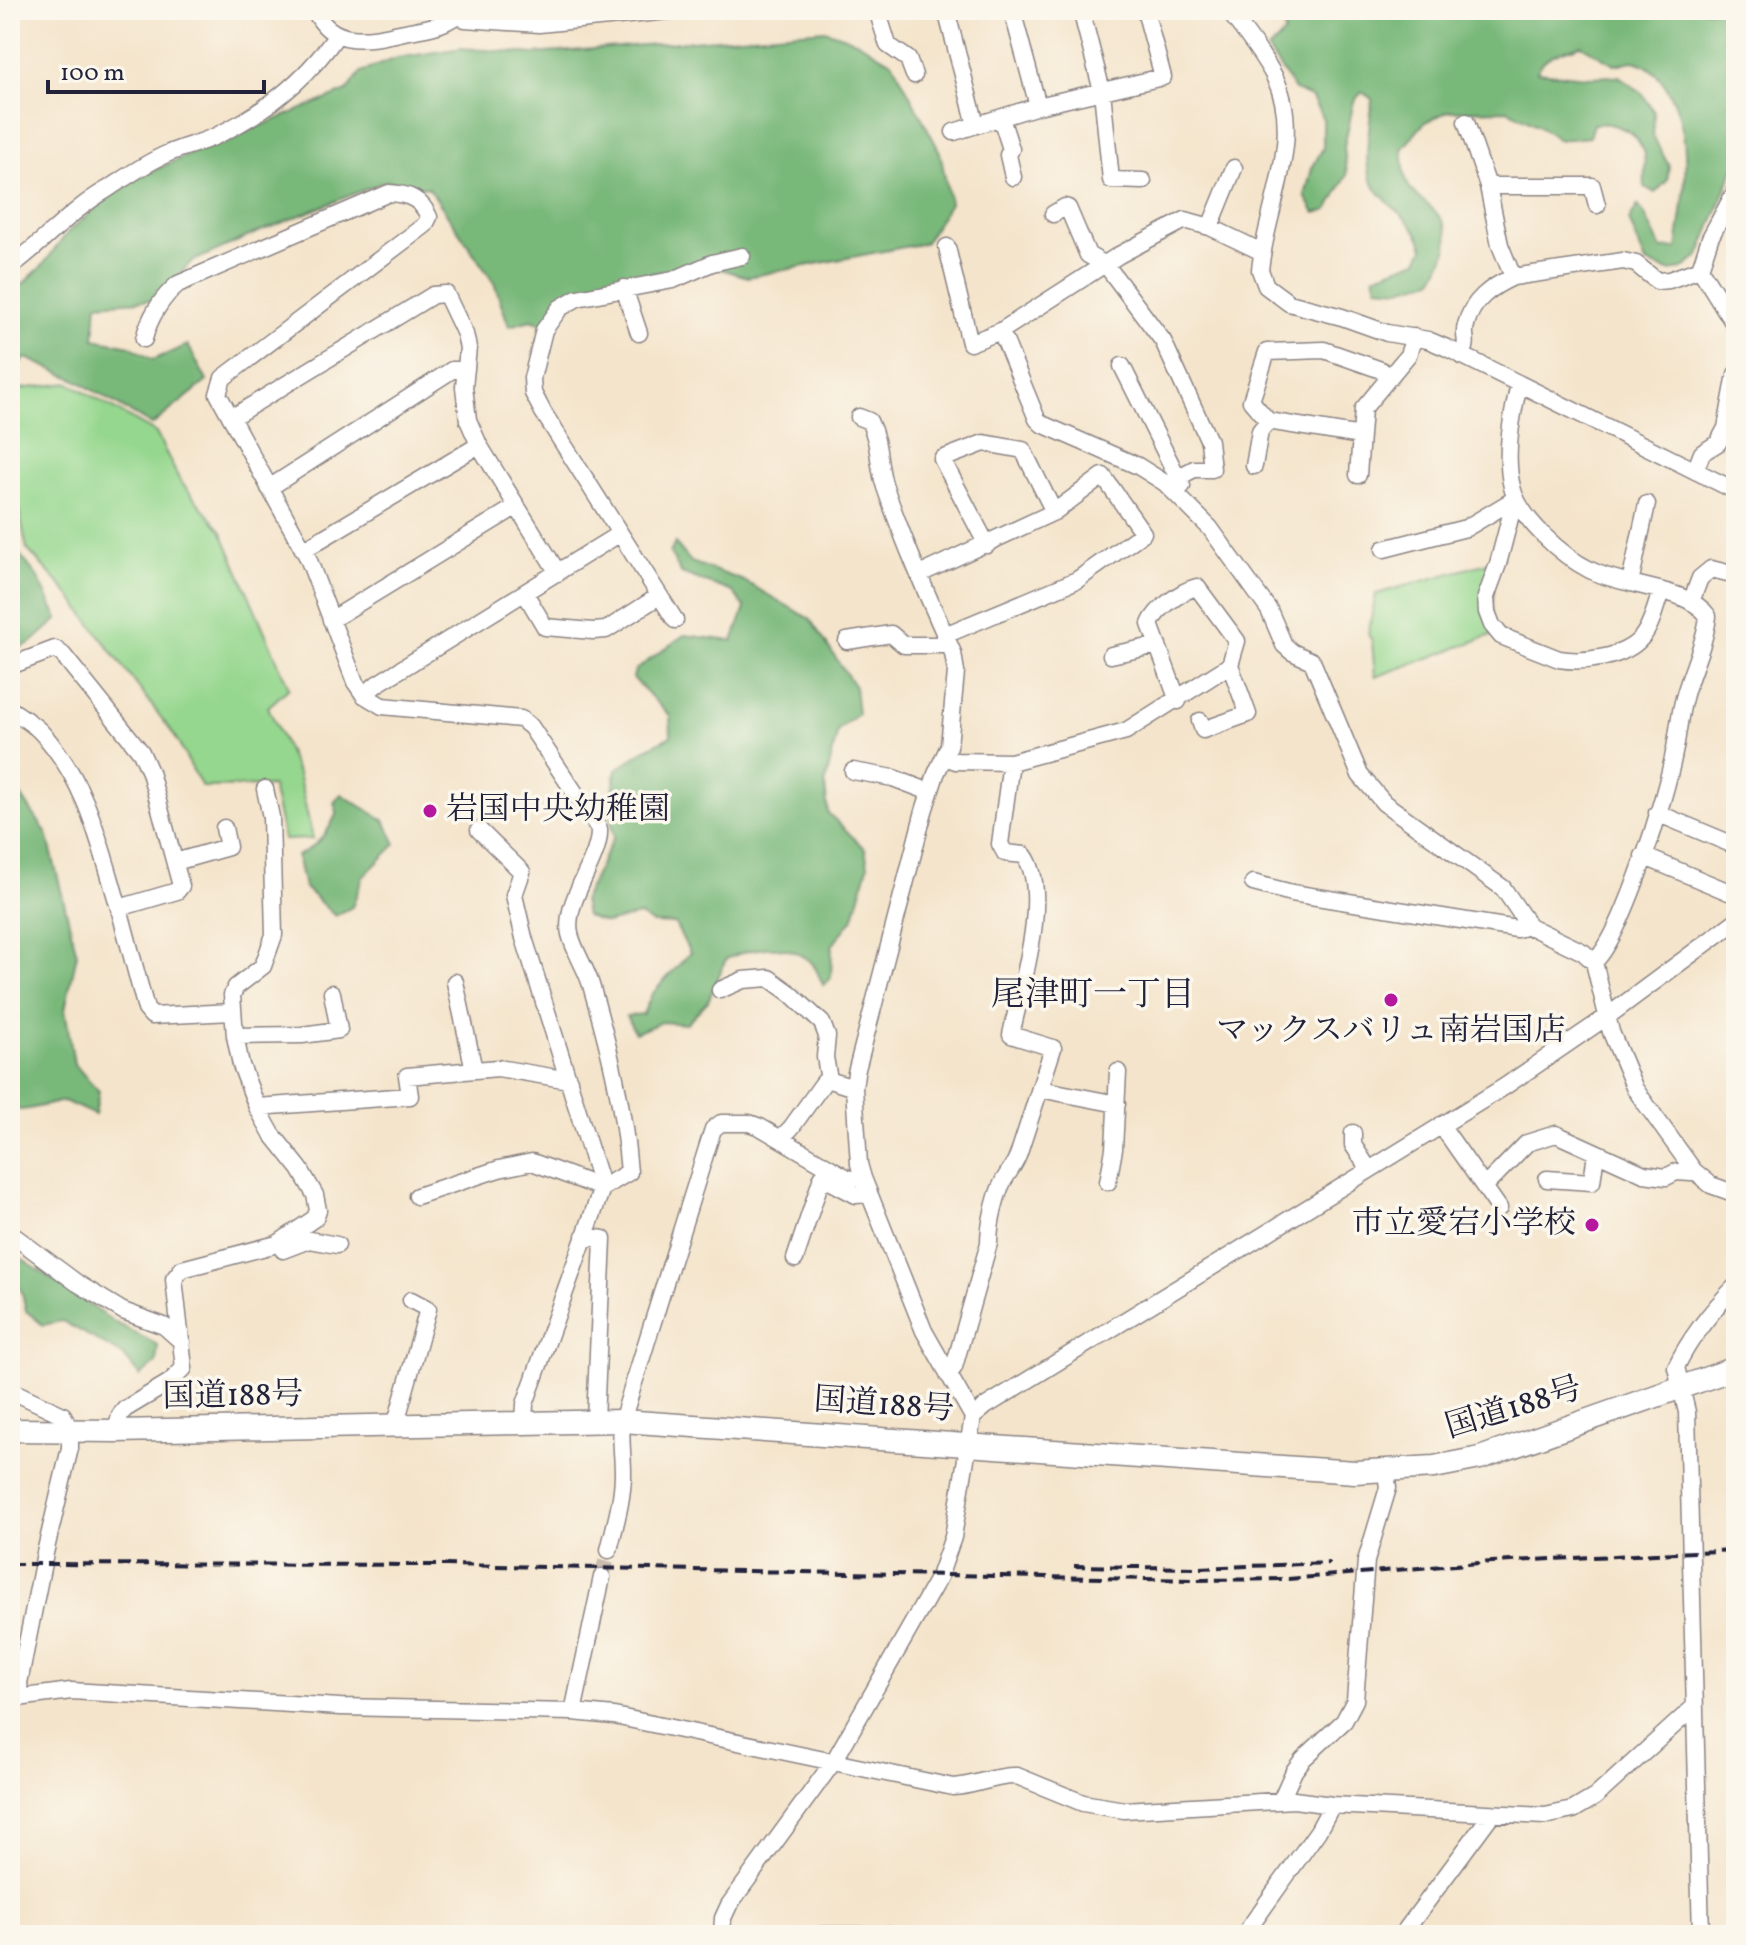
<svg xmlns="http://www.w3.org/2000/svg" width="1746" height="1945" font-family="Vollkorn,'Noto Serif JP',serif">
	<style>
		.green { fill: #95d78e; stroke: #5c7c64; stroke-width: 2 }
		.forest { fill: #78b879; stroke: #4d6d5a; stroke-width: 2 }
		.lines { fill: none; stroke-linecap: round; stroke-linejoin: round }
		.minor-tunnel { stroke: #cabdae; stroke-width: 16; stroke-dasharray: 16 8; stroke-linecap: butt }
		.minor-casing { stroke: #8b8383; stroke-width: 19 }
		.highway-casing { stroke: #8b8383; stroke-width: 25 }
		.minor { stroke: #fff; stroke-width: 16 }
		.highway { stroke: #fff; stroke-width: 22 }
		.rail { stroke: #22223b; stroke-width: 4; stroke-dasharray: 12 6; stroke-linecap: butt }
		.poi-dot { fill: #b5179e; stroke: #fbf7ec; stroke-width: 3 }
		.labels { text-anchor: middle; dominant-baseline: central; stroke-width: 7; stroke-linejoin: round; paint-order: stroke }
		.poi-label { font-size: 32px; fill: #22223b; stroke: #fbf7ec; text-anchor: start }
		.street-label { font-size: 32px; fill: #22223b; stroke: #fbf7ec }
		.neighbourhood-label { font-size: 34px; fill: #22223b; stroke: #fbf7ec }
	</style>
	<rect width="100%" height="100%" fill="#fbf7ec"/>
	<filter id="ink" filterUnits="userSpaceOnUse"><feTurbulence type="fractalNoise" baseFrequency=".0125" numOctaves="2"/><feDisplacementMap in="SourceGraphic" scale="16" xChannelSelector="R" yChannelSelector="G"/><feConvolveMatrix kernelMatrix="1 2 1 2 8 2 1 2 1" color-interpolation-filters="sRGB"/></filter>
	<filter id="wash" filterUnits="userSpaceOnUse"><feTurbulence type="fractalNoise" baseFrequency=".006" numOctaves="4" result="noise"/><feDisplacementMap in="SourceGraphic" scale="32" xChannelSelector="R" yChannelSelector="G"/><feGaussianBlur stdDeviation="1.8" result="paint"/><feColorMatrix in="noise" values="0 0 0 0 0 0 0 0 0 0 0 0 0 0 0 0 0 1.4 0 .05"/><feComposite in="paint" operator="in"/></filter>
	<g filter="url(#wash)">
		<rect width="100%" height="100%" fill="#f4e4cb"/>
		<path class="green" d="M69,383L156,433L180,481L221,530L289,688L268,707L298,774L313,839L284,840L272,786L202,787L174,735L68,593L27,549L10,467V401L20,389Z
			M1494,561L1492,635L1375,677L1372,641L1368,634L1376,594Z"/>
		<path class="forest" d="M1278,10H1736V164L1699,256L1683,269L1669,271L1646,263L1629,220L1638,205L1645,215L1661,249L1677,248C1685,193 1697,125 1660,78C1653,70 1645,63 1634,61C1629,61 1621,64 1616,65L1581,45C1564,51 1543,54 1537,72L1587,77L1619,76L1642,93L1654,112L1653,136L1669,166L1667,181L1655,193L1645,187C1644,176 1646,164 1644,154C1639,131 1614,121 1593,124L1589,137L1559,140L1539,126L1508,110L1449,111L1425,122L1402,149C1404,160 1403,175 1408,185C1416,199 1430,204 1439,216C1456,237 1444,260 1433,280L1400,289L1377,287L1374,276L1418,260L1424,248C1416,217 1377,203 1369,174C1364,153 1371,121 1372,99L1362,92L1354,101L1344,147L1347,175L1328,210L1315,213L1305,196L1312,168L1323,148V119L1312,98L1295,90L1268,50L1285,33Z
			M825,30L856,41L893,63L940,152L950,203L925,243L748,277L696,262L576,293L546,325L531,320L509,326L494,283L429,188L386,181L256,233L191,262L155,300L97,304L94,339L130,346L153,360L188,345L207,381L152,425L74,379L26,358L10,373V296L42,266L68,232L124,184L188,155L347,91L361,72L397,58L462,48L534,54Z
			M10,542L37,576L58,619L31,643L10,651Z
			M675,543L691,562L744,581L810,619L855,687L858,714L838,730L825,785L828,813L865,849L868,866L854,917L832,946L831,978L823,985C820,978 816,967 811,962C786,940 753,947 726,959L708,1001L686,1024L662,1022L635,1033L626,1016L643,1014L652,994L690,953L675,924L652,923L639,915L606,923L586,916L583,900L614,837L610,816L616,770L646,749L671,736L670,716L633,678L635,670L684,635L733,641L745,608L733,592L681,573L670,553Z
			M10,779L47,834L77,954L65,1009L74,1064L99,1091L95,1115L64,1101L29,1109L10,1111Z
			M341,794L385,821L396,844L363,877L352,907L335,916L304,887L297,856C318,845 328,834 337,812L334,803Z
			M10,1248L22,1259L116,1323L158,1345L156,1363L140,1376L123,1355L62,1321L43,1325L26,1311L22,1292L14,1278L10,1276Z"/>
	</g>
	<g filter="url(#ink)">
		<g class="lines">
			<path class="minor-tunnel" d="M602,1577L609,1550"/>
			<g class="minor-casing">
				<path id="minor" d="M315,10C332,51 376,38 409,31C427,28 442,26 457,15
					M452,10L465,19L539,24L678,10
					M877,10L888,45L908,59L914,75
					M946,10L976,125
					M1012,10L1038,106
					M1081,10L1102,91L1111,180L1143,181
					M1228,10C1244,31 1262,53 1274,76C1305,136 1266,208 1260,270L1266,286L1289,303L1342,317L1387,333L1428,340L1447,348L1736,491
					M1001,118L1011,149L1008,155L1013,177
					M1466,122L1488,186L1500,245L1513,277
					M954,132L1038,106L1163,77L1145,10
					M1488,186H1592L1597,205
					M1053,214L1065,207L1068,208L1088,255L1106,265L1163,341L1209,441L1212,469H1194L1179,477
					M1210,227L1234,168
					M947,247L970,343L1001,331L1119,255L1185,220L1210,227L1262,252
					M10,267C43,243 70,211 106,190C126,177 147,162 169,153C185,146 201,143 216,136C266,112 306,80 337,35
					M1700,269L1710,238L1736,190
					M624,288L639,333
					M1001,331L1037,419L1042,424L1138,466L1165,483L1210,528L1269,610L1284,645L1292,652L1312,661L1360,775L1384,803L1503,888L1529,926L1583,952L1594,962L1611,1032L1635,1089L1694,1171L1711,1185L1736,1194
					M144,339C149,318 162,297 178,284L389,193C409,194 421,199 429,217L425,225L223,378L218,394L308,558L355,682L364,695L382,706L521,719L531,727L599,829C601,860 563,900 570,934C574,951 586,968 591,985C609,1047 624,1108 629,1172L602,1188L532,1162L499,1169L417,1196
					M1462,356C1470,338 1462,338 1466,325C1472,300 1491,287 1513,277L1623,261L1636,264L1657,281L1669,280L1700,269L1736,327
					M1122,366L1182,486
					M1519,384C1512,415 1504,455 1512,487C1519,518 1562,556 1590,570C1602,576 1618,580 1631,583C1656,590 1692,594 1708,616C1705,645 1691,670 1684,698C1679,716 1678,735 1674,753C1666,796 1623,936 1594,962
					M859,417L869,421C881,445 877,464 885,487C904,543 929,599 953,653L956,672L949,746L936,774L924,811L856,1073L854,1088L859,1164L863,1178L924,1331L973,1417
					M231,418L433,295L446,294L465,334L468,348L464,387L468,420L479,445L558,573
					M1361,436L1268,421L1251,401L1267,352L1324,350L1381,370L1389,378
					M1254,466L1260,431L1268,421
					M1695,471L1702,453L1718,443L1726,428L1736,374
					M1358,475L1363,409L1408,355L1414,337
					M269,488L452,370H466
					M987,545L942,459L984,443L1023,450L1054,512
					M1384,549L1466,528L1515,499L1498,564L1486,597L1487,612L1492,625L1501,636L1559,659C1584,663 1625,658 1642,637C1652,625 1656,605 1661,591
					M303,550L479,445
					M920,574L1054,512L1103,476L1143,533L1077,580L945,635
					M1630,583L1647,504
					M525,593L545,627L593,631L606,630L659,596
					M1691,602L1700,578L1711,569L1736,575
					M331,620L517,506
					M675,620L543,412L533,393L532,378L544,330L560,308L577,298L673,280L712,263L742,256
					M847,641L891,634L904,645H943L948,643
					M1111,655L1158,645
					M10,666L55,649L63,655L141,752L150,772L181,886L177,891L119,908C100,845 87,780 40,731C32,723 20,716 10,709
					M364,695L377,684L619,534
					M1178,701L1150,624C1156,609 1181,591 1197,587L1237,641L1230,665
					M945,757L956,761L1011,762L1126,731L1230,665L1248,714L1203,730L1200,721
					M853,771L893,778L930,792
					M1657,813L1736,846
					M479,830L522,872L514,895L524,938L602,1188L525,1404L524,1422
					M1643,856L1736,895
					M175,862L228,847L224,828
					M1253,883L1292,893L1517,929L1529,926
					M119,908L146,1009L152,1016L232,1012
					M455,982L474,1070
					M720,990L743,980L769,978L791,994L822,1023L827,1036L825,1057L829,1080
					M235,1036L302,1035L339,1030L332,993
					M1040,1089L1117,1104
					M257,1107L410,1096L407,1076L498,1068L569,1080
					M1441,1125L1499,1208
					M1353,1133V1145L1368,1168
					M781,1138L791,1128L824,1082L829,1080L854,1088
					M1547,1179L1592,1182L1596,1153
					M1108,1182L1114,1149L1118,1072
					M1485,1186L1527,1143L1556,1134L1644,1174L1666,1177L1676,1172L1691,1173L1694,1171
					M10,1233L77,1283L123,1311L164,1326L182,1342
					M584,1236L603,1239L595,1421
					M283,1250L309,1240L337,1245
					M795,1259L822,1177L856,1195L868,1194
					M948,1375L954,1367L989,1243C989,1225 996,1190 1007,1175C1012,1167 1016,1162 1019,1153L1053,1048L1011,1035C1020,991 1052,892 1024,855L1005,853L1000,844L1011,762
					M10,1390L63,1415L70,1431V1448L45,1553L19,1683L21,1698
					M395,1426L428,1309L411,1300
					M116,1431L120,1415L125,1409L170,1382L184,1368L174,1279L182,1269L277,1244L315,1218L318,1210L315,1195L300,1169L272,1134L257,1107L241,1065L235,1036L232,995L236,987L263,966L274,935L271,817L265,789
					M609,1550C615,1525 623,1499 623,1473C623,1454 620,1442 622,1421L713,1129L721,1123H749L760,1127L849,1179L863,1178
					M10,1699L71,1691L340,1707L573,1712L614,1716L953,1787C975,1786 995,1775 1017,1776L1083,1803L1124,1810L1294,1800L1332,1805L1545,1816L1573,1810L1595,1797L1694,1707
					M573,1712L602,1577
					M1281,1800L1294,1771L1303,1759L1344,1721L1355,1700L1366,1561L1388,1488L1386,1472
					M722,1935L723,1918L729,1905L834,1761L939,1577L953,1537L973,1417L986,1406L1504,1087L1608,1016L1736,921
					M821,1935H888
					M1244,1935L1318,1831L1332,1805
					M1402,1935L1491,1815
					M1701,1935L1687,1412L1676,1367C1691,1336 1711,1311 1736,1286"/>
			</g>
			<g class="highway-casing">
				<path id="highway" d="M10,1430L116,1431L622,1421L1355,1472L1434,1467L1480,1458L1736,1368"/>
			</g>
			<use href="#minor" class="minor"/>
			<use href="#highway" class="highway"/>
			<path class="rail" d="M10,1564L447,1565L1197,1580L1288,1579L1492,1562L1736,1550
				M1074,1566L1197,1568L1330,1563"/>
		</g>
	</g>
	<g class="poi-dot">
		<circle cx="430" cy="811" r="8"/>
		<circle cx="1391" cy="1000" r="8"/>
		<circle cx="1592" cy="1225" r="8"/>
	</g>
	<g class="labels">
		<g class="poi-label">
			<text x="446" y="811">岩国中央幼稚園</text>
			<text x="1391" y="1032" text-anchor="middle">マックスバリュ南岩国店</text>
			<text x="1576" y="1225" text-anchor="end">市立愛宕小学校</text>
		</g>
		<g class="street-label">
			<text transform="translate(233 1397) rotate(-1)">国道188号</text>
			<text transform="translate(884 1406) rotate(4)">国道188号</text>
			<text transform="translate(1514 1409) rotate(-17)">国道188号</text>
		</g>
		<g class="neighbourhood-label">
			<text x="1093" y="996">尾津町一丁目</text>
		</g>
	</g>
	<rect width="1746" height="1945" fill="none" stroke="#fbf7ec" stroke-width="40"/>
	<path d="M48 80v12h216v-12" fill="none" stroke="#22223b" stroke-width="4"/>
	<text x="60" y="80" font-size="24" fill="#22223b" stroke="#fbf7ec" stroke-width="6" paint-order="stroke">100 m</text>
</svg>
